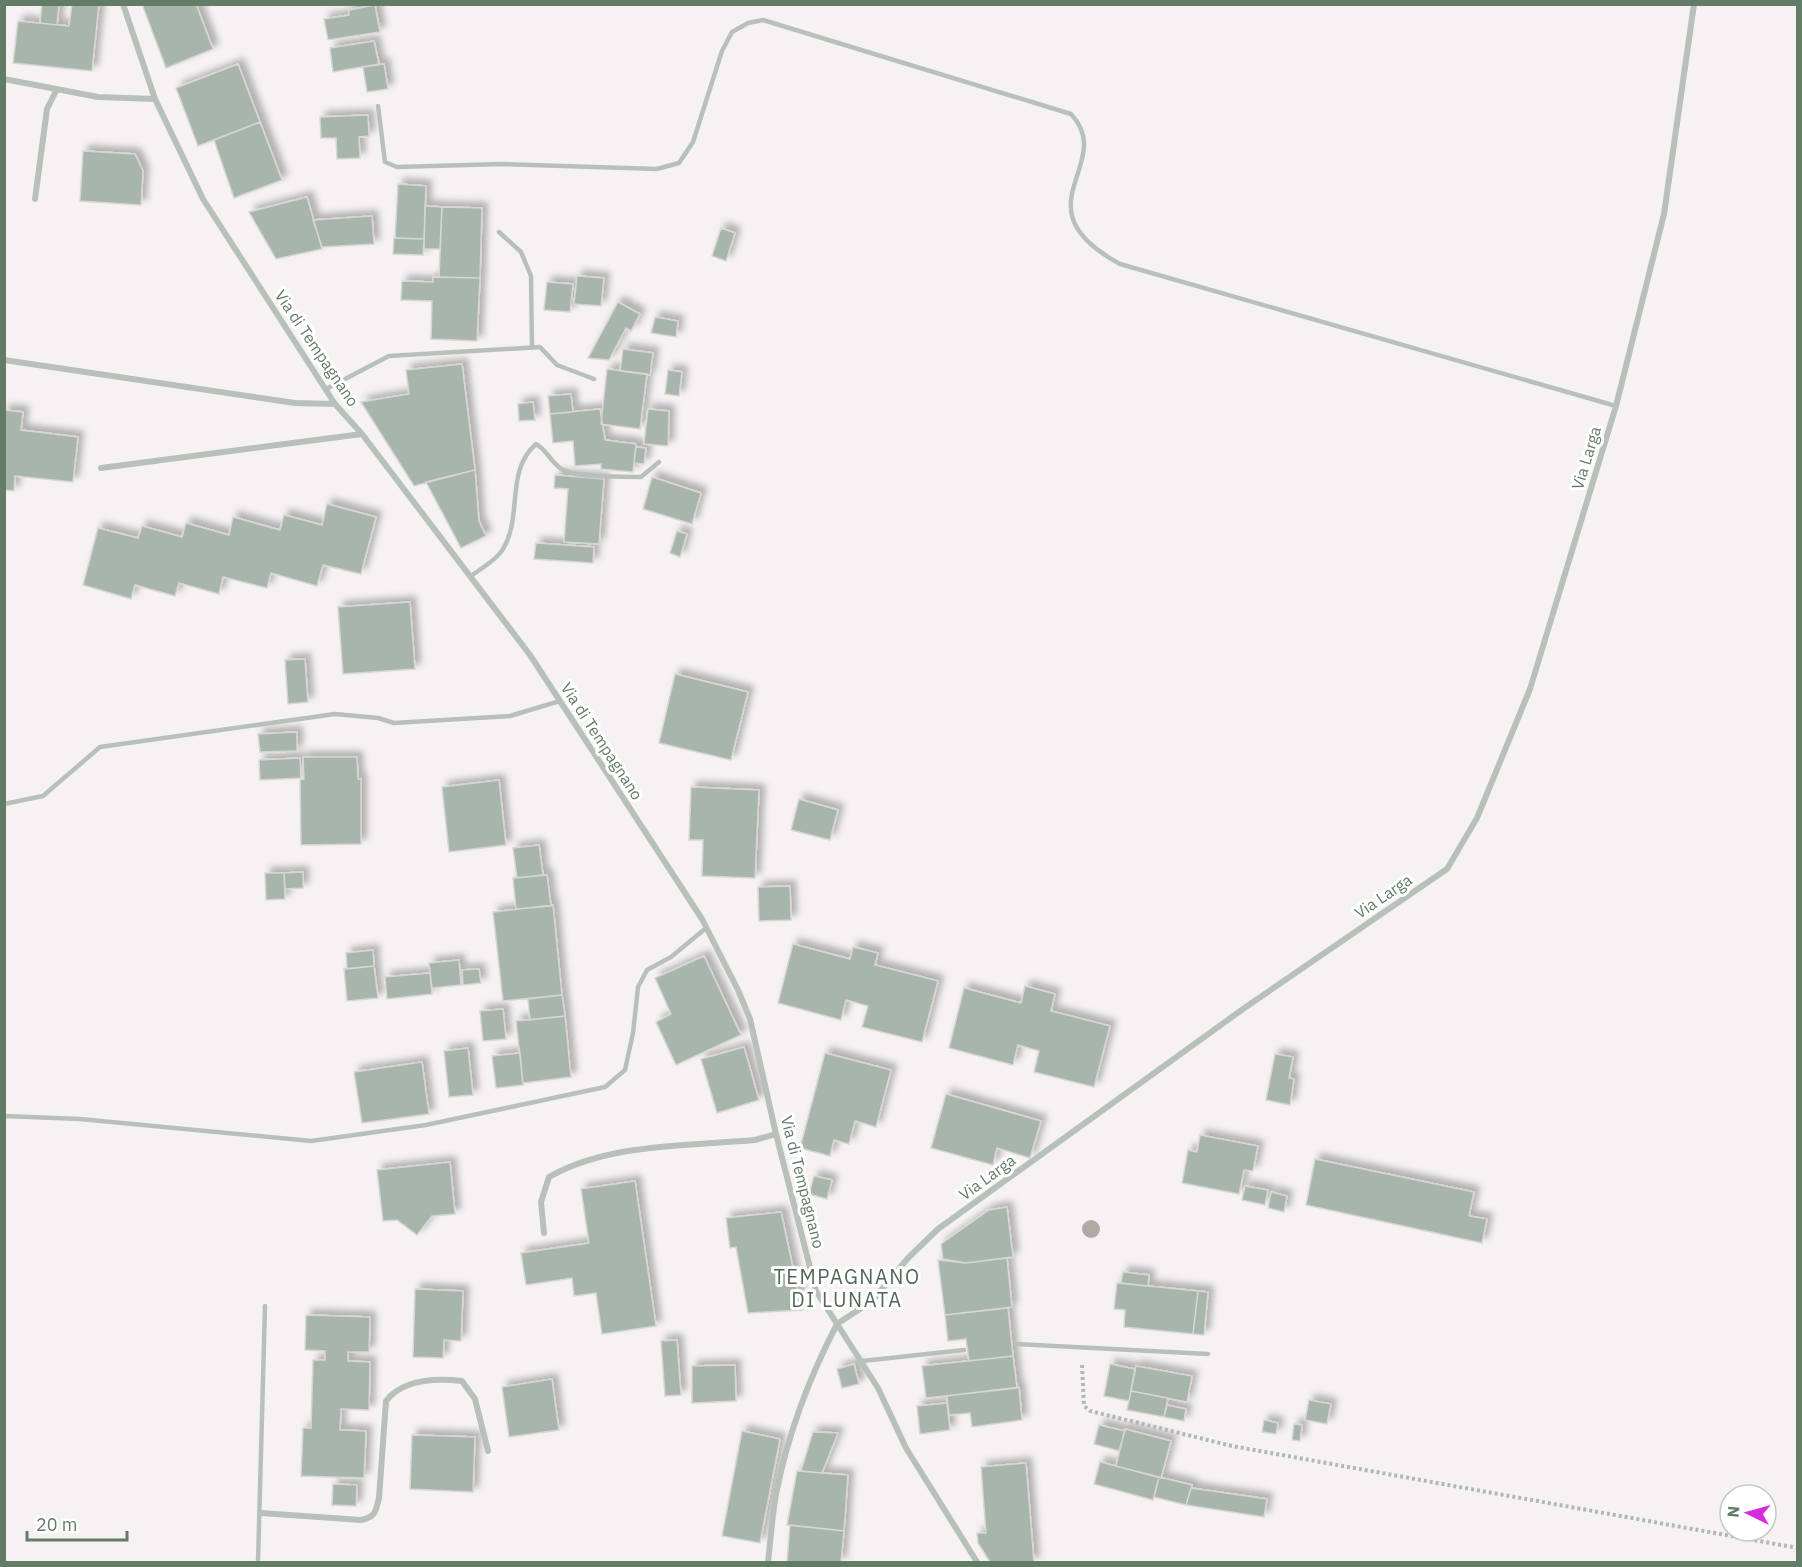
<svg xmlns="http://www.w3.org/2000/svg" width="1802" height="1567" font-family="'IBM Plex Sans',sans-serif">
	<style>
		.building { fill: #a8b5aa; stroke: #d7d5d5; stroke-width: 1.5; filter: url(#shadow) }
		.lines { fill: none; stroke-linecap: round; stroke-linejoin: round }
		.path { stroke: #b1b8b2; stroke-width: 4; stroke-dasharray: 3 3; stroke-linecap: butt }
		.lane { stroke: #b8c1b9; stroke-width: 4.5 }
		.street { stroke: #b8c1b9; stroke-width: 6 }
		.tree { fill: #b1aaa4 }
		.labels { text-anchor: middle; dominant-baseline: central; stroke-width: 6; stroke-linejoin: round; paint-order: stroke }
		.street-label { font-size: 16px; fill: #627c66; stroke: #fff }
		.quarter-label { font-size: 20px; letter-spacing: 1.5px; fill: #536757; stroke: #fff }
	</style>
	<defs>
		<filter id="shadow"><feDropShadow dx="5.5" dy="-5.5" stdDeviation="3" flood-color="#0004"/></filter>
	</defs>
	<rect width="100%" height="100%" fill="#f6f2f3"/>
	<path class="building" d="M42,4H59L57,25L40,23Z
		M72,4H99L92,71L13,63L18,21L69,26Z
		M142,4H196L213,49L166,68Z
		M375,5L380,32L328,40L324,19L349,15V10Z
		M374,41L379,64L333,72L330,48Z
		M238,64L260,122L198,146L176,88Z
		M384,64L388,89L367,92L363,67Z
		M368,115L369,136L359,137L360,158L337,159L336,138H321L320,117Z
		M260,122L282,180L234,198L214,140Z
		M83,151L135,154L143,171L141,205L80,201Z
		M398,184L426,186L424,239L395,238Z
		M307,197L322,249L276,259L249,212Z
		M425,206L442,207L440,249H424Z
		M442,207L482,208L480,278L439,277Z
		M372,216L374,244L322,247L313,220Z
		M721,228L735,233L726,261L712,256Z
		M394,238L424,239L423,255L393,254Z
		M577,276L604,278L601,306L574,304Z
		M433,277L480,278L477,341L431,339L432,301L401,300L402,281L433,282Z
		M547,282L573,284L570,312L544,310Z
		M618,302L640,314L631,331L626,328L609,360L588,358Z
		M655,317L678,321L676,337L651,333Z
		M623,349L653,353L650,375L620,371Z
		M462,364L475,470L414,486L361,402L409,394L406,370Z
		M607,369L647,374L640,429L601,424Z
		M668,370L682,372L679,396L665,394Z
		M571,394L573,412L550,414L548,396Z
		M533,402L535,420L519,421L518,404Z
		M600,409L605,440L636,444L633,472L601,469V464L575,466L573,441L553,443L550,414Z
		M648,409L669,411L668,446L644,444Z
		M4,410L23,412L21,430L78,437L73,482L15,476L14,491L4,490Z
		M636,447L646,448L644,464L634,463Z
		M475,470L479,521L486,536L461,548L426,482Z
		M555,475L604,479L599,544L564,542L568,489L554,488Z
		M652,477L701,493L692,524L643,509Z
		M327,504L376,517L361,574L323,565L317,586L271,573L267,588L223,577L219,594L179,583L175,596L135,585L131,599L83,585L98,528L138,538L142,526L182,537L186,523L229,535L233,517L280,530L284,515L322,525Z
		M677,531L687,534L680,557L670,553Z
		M536,543L594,547L593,563L534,559Z
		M410,602L415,669L343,674L338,607Z
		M305,659L308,702L288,704L285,660Z
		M675,674L748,692L731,760L659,743Z
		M297,732V751L260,752L258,734Z
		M303,757H357L358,779H361V844L301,845L300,780L304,779Z
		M300,758L301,778L260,780L259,760Z
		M499,780L506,845L449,852L442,787Z
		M691,787L759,790L755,878L702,876L703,840H689Z
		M799,799L838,810L830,840L791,830Z
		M539,845L543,875L517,878L513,848Z
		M303,872V888L285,889L284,873Z
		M265,873H284L285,899L266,900Z
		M547,875L551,906L516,909L513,878Z
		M790,886L791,920L759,921L758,887Z
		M553,905L562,995L503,1001L493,912Z
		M793,944L850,959L853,947L878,953L875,965L938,981L922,1042L862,1027L868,1006L846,1000L841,1020L778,1003Z
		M373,950L374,966L347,969L346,953Z
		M704,956L741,1035L676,1065L656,1022L671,1014L655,978Z
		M459,960L461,985L432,988L429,963Z
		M374,966L378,998L347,1001L344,969Z
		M479,969L481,983L463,985L462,970Z
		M430,973L432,994L387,999L385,977Z
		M1025,986L1055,994L1051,1011L1110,1026L1094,1087L1034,1072L1039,1051L1018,1045L1013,1065L949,1048L964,988L1021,1003Z
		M562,995L565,1016L530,1020L528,999Z
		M503,1009L506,1039L483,1041L480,1011Z
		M565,1016L571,1077L523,1083L516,1021Z
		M744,1047L759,1100L717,1113L701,1059Z
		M468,1048L473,1095L449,1097L444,1051Z
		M520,1053L523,1085L496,1088L492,1056Z
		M825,1053L891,1070L876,1127L855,1121L849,1144L834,1140L830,1156L800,1148Z
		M1275,1054L1293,1057L1289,1078L1294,1079L1290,1105L1266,1100Z
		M422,1062L429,1114L362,1123L354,1072Z
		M946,1094L1041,1121L1030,1158L997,1148L993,1165L931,1148Z
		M1200,1135L1258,1146L1253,1171L1244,1170L1239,1194L1182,1183L1188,1150L1197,1152Z
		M1315,1159L1474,1192L1469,1216L1487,1219L1482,1243L1306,1205Z
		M450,1162L455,1214L432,1216L417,1235L397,1220L383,1221L377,1170Z
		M814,1176L832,1180L827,1199L809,1194Z
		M635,1181L656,1326L602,1334L596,1293L574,1296L572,1278L526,1285L521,1253L589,1243L581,1189Z
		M1245,1186L1268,1190L1265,1205L1242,1200Z
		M1271,1192L1287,1196L1284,1212L1268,1208Z
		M1007,1207L1013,1257L966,1263L943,1259L941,1244L989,1210Z
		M781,1212L802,1310L748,1313L736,1247L730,1248L726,1218Z
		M1007,1258L1012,1307L945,1315L938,1260L966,1263Z
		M1123,1272L1149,1275L1148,1286L1121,1283Z
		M1117,1283L1198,1291L1193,1334L1124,1327L1125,1310L1114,1309Z
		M415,1289L463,1291L461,1341L444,1340L443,1358L413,1357Z
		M1198,1291L1208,1292L1204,1335L1193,1334Z
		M1008,1308L1013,1356L969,1361L966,1339L948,1341L945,1315Z
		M306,1315L370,1317L369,1352H348V1361L370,1362L369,1410L341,1409L340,1430L366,1431L364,1478L301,1476L303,1428H311L313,1360H325V1351L305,1350Z
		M677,1340L681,1395L665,1396L661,1341Z
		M1013,1356L1017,1388L926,1398L922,1366Z
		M854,1364L859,1384L842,1388L837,1369Z
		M1110,1364L1135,1369L1129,1401L1104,1396Z
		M735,1365L736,1401L692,1403V1366Z
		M1136,1366L1192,1376L1187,1402L1131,1391Z
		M552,1379L559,1430L509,1437L502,1387Z
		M1019,1387L1022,1420L972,1427L970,1413L949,1415L947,1396Z
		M1131,1391L1168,1398L1164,1417L1127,1410Z
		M1309,1400L1331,1404L1327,1424L1305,1420Z
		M947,1403L950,1430L920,1434L917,1406Z
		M1167,1405L1186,1409L1184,1421L1164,1417Z
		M1264,1420L1278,1423L1276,1434L1262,1432Z
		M1294,1424L1302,1425L1300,1441L1292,1440Z
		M1099,1425L1125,1431L1119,1451L1094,1444Z
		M1125,1429L1171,1441L1161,1478L1116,1466Z
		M742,1431L780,1439L760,1543L722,1536Z
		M813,1432L838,1433L822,1473L801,1471Z
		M412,1435L475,1437L473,1492L410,1489Z
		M1100,1462L1159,1477L1153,1500L1094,1484Z
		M1026,1463L1034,1562H990L978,1543L977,1533H986L981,1467Z
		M797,1471L848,1475L844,1531L787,1525Z
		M1159,1477L1192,1485L1186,1505L1154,1497Z
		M333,1484L357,1485L356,1506L332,1505Z
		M1191,1488L1267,1499L1264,1517L1186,1505Z
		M790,1525L844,1531L841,1562H787Z"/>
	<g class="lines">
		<path class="path" d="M1082,1365L1084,1406L1090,1411L1232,1446L1798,1548"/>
		<path class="lane" d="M378,106L385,162L397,167L502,164L657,169L679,163L693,142L722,51L732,32L748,23L763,20L1071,114C1118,164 1015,207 1120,264L1616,406
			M499,232L521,252L531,276L532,348
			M326,389L389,356L540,347L557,365L594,379
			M471,576C480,569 497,560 503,549C523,516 505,471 536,444C547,450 550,461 560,468C575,479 622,476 641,477L659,462
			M4,804L43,796L100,747L335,714L378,718L394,723L510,716L560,701
			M4,1116L80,1119L311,1141L426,1125L605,1087L625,1070L633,1033L638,987L647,970L671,957L706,928
			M1016,1344L1208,1354
			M862,1361L964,1350
			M258,1562L265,1306"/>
		<path class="street" d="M123,4L155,99L203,199L335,404L362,434L530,655L702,919L738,990L750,1019L776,1134L816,1291L878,1388L906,1448L977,1562
			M4,79L98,97L155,99
			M35,199L47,109L56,91
			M4,360L295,403L335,404
			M101,468L362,434
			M544,1233L541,1202L549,1177C609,1143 688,1146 755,1140L776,1134
			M837,1324L872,1301L908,1258L938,1229L1243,1009L1447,869L1477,818L1530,689L1616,406L1664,214L1694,4
			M261,1513L361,1520C375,1517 376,1512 379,1498L386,1401C403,1379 435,1378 462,1381L475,1399L488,1451
			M768,1562C771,1538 772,1513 777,1489C789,1431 810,1376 837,1324"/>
	</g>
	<circle class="tree" cx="1091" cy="1229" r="9"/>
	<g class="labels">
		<g class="street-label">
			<text transform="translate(317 348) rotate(56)">Via di Tempagnano</text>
			<text transform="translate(1586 458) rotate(-73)">Via Larga</text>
			<text transform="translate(602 741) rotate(57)">Via di Tempagnano</text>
			<text transform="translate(1383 896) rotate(-34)">Via Larga</text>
			<text transform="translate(987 1177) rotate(-36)">Via Larga</text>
			<text transform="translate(803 1182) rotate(76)">Via di Tempagnano</text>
		</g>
		<g class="quarter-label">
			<text x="847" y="1276">TEMPAGNANO<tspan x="847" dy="23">DI LUNATA</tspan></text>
		</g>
	</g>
	<rect width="1802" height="1567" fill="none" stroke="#627c66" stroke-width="12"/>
	<g transform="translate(1748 1513) rotate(275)"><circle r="28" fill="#ffffff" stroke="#c0cbc2" stroke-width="1.5"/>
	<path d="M0-4.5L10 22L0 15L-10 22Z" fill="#d72cdc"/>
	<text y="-9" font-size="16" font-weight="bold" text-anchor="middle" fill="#627c66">N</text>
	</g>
	<path d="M27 1531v9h100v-9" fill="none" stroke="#627c66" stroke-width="3"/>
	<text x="36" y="1531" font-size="18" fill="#627c66" stroke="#ffffff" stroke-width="4.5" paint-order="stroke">20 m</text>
</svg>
